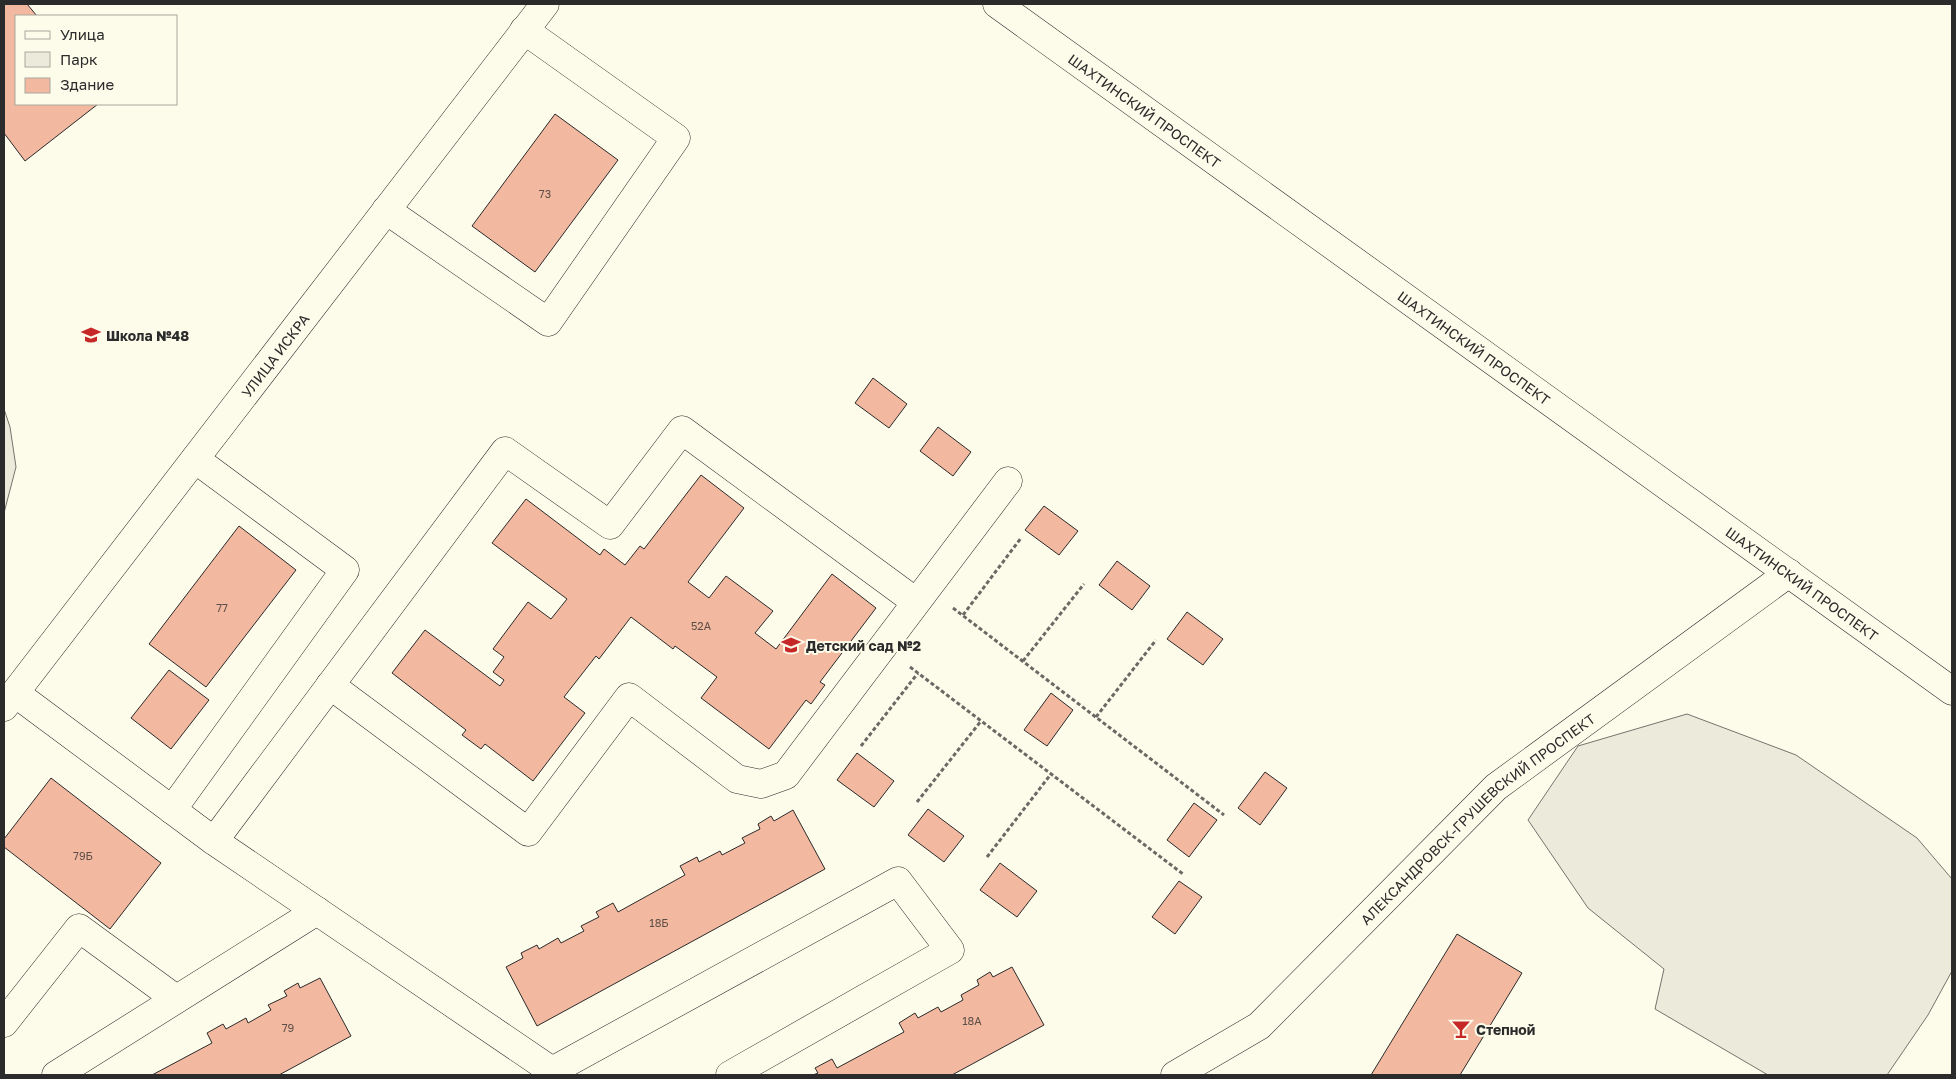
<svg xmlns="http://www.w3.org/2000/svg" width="1956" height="1079" font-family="'Golos Text',sans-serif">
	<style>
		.green { fill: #ecebdb; stroke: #74746e }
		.building { fill: #f2b8a0; stroke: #2b2b2b }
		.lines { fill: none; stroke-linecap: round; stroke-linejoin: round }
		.minor-casing { stroke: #2b2b2b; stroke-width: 29 }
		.path { stroke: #6a6964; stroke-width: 3; stroke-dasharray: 4 2.5; stroke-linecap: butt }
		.minor { stroke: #fdfbea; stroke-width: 28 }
		.labels { text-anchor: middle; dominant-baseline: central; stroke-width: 4; stroke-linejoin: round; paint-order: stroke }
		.number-label { font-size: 11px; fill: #5d4e48 }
		.street-label { font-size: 14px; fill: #2b2b2b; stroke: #fdfbea }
		.poi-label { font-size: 14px; font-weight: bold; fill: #2b2b2b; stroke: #fdfbea; text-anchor: start }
	</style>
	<rect width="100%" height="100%" fill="#fdfbea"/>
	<path class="green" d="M4,409L10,427L16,467L4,513Z
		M1687,714L1796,755L1917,838L1952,879V971L1928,1015L1887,1075H1768L1655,1009L1664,969L1588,908L1528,820L1578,746Z"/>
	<path class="building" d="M4,4H27L37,16H16V104H98L25,161L4,133Z
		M555,114L618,160L535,272L472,226Z
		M873,378L907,404L889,428L855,403Z
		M938,427L971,452L953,476L920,451Z
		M701,475L744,508L688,582L709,598L726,576L773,611L755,633L776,649L832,574L876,608L820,682L825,685L811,704L806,700L769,749L701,698L717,677L675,646L673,649L631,617L599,659L596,656L564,697L585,713L533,781L485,744L481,749L462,735L466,730L392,673L425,630L500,686L504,680L493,672L504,657L493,649L528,602L551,619L567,599L492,543L526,499L600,555L604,549L625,565L640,546L644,549Z
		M1044,506L1078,531L1059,555L1025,530Z
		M239,526L296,570L206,687L149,644Z
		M1117,561L1150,586L1132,610L1099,585Z
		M1187,612L1223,639L1203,665L1167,639Z
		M169,670L209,700L171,749L131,718Z
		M1051,693L1073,710L1047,746L1024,730Z
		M857,753L894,781L874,807L837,780Z
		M1265,772L1287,788L1260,825L1238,808Z
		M51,778L161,863L110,929L4,847V839Z
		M1194,803L1217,820L1189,857L1167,840Z
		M928,809L964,836L944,862L908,835Z
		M793,810L825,869L537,1026L506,967L523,958L521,953L537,945L539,949L558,938L561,943L584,931L581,926L599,917L596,912L613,903L618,912L685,875L680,866L697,857L699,862L720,851L722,855L745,843L742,838L760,829L758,824L771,816L774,821Z
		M1000,863L1037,891L1017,917L980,890Z
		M1179,881L1202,897L1175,934L1152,917Z
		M1457,934L1522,973L1460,1075H1371Z
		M1012,967L1044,1025L952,1075H813L818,1073L815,1068L832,1059L837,1068L904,1032L899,1023L915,1013L918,1018L938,1007L941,1012L963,1000L961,995L979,985L977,980L990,972L993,977Z
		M320,978L351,1036L279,1075H152L212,1043L207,1033L223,1024L226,1029L246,1018L248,1023L271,1010L268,1005L287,996L284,991L298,983L300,988Z"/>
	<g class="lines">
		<g class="minor-casing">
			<g id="minor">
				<path id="s1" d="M997,4L1952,691"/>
				<path d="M386,210L548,322L676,138L524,30"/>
				<path d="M330,685L528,832L629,697L737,779L761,784L786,775L1008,481"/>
				<path d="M15,693L214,841L558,1075"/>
				<path id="s2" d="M4,707L545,4"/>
				<path d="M172,810L345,570L195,459"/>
				<path d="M214,841L505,451L610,525L682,430L916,602"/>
				<path d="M4,1023L79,928L176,999"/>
				<path d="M552,1071L898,881L950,950L730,1075"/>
				<path d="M56,1075L317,911"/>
				<path id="s3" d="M1175,1075L1259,1026L1496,787L1789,573"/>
			</g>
		</g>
		<path class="path" d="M953,608L1224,815
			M963,615L1021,538
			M1023,661L1084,584
			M910,667L1183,874
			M1096,717L1156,640
			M861,746L918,673
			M917,802L981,721
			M987,857L1051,774"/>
		<use href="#minor" class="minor"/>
	</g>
	<defs>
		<g id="school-bare" transform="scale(1.5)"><path d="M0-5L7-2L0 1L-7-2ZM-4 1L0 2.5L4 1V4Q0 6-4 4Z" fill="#c62828" stroke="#fdfbea" stroke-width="2.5" paint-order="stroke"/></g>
		<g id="bar-bare" transform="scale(1.5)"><path d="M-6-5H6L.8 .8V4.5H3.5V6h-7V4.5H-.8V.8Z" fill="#c62828" stroke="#fdfbea" stroke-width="2.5" paint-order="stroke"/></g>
	</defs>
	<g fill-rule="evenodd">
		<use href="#school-bare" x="91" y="335"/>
		<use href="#school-bare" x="791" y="645"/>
		<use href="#bar-bare" x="1461" y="1029"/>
	</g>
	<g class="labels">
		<g class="number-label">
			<text x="545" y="193">73</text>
			<text x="222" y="607">77</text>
			<text x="701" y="625">52А</text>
			<text x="83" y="855">79Б</text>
			<text x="659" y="922">18Б</text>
			<text x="972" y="1020">18А</text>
			<text x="288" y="1027">79</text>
		</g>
		<g class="street-label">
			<text stroke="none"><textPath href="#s1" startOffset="182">ШАХТИНСКИЙ ПРОСПЕКТ</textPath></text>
			<text stroke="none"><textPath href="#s1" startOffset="588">ШАХТИНСКИЙ ПРОСПЕКТ</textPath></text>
			<text stroke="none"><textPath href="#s2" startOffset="444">УЛИЦА ИСКРА</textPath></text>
			<text stroke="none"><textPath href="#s1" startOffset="992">ШАХТИНСКИЙ ПРОСПЕКТ</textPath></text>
			<text stroke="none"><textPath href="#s3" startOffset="399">АЛЕКСАНДРОВСК-ГРУШЕВСКИЙ ПРОСПЕКТ</textPath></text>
		</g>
		<g class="poi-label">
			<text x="106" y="335">Школа №48</text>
			<text x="806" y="645">Детский сад №2</text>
			<text x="1476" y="1029">Степной</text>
		</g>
	</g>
	<rect width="1956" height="1079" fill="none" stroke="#2b2b2b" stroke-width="10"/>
	<rect x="15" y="15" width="162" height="90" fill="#fdfbea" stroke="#a9a89e"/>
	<rect x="25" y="31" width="25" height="8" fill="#fdfbea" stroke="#a9a89e"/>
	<text x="60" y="40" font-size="15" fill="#2b2b2b">Улица</text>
	<rect x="25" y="52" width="25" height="15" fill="#ecebdb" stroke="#a9a89e"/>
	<text x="60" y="65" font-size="15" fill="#2b2b2b">Парк</text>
	<rect x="25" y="78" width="25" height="15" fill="#f2b8a0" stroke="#a9a89e"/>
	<text x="60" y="90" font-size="15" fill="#2b2b2b">Здание</text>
</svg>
